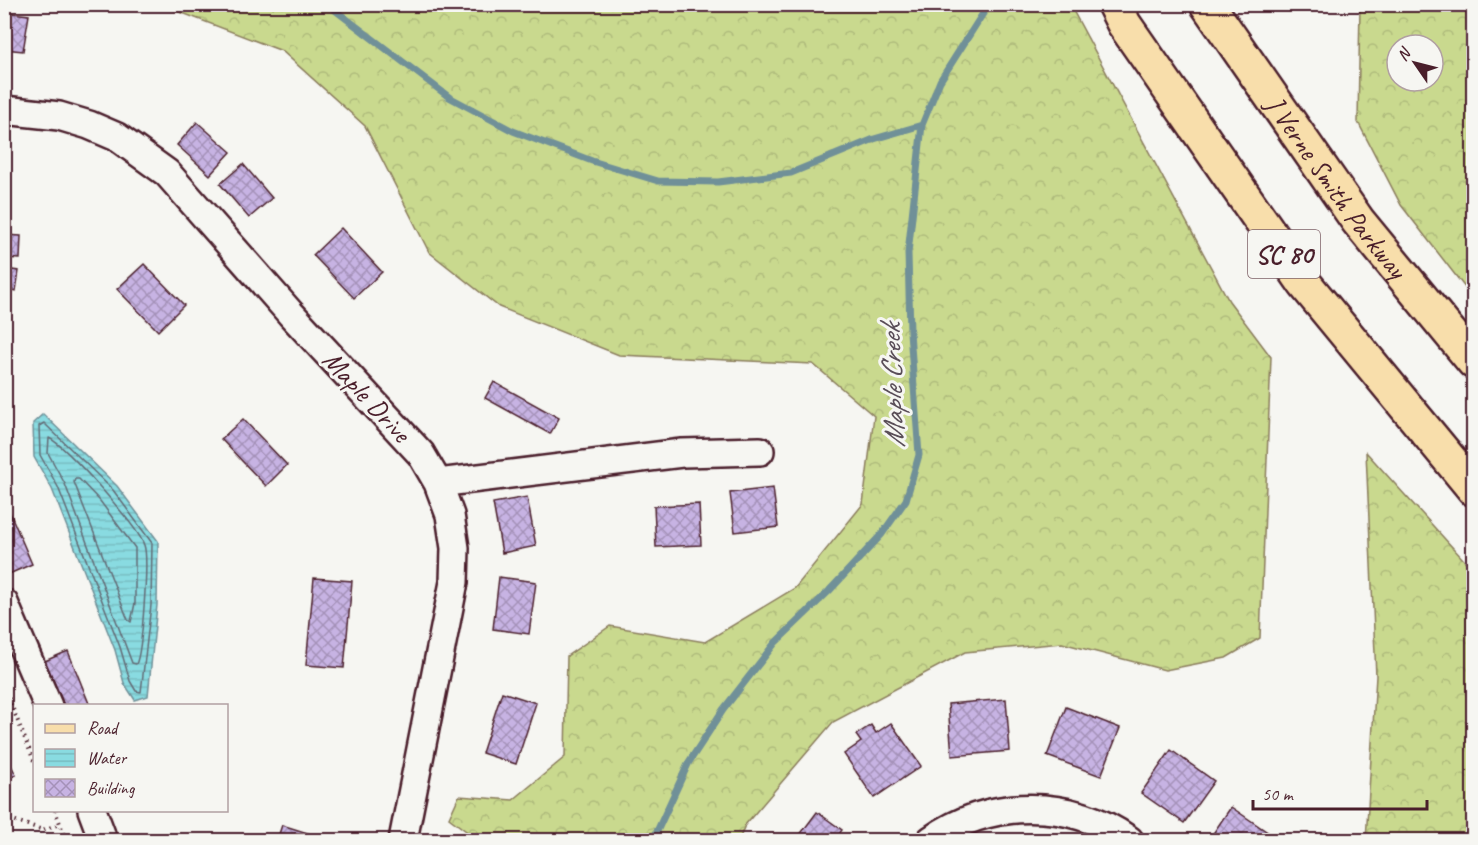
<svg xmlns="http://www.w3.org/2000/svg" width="1478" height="845" font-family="Caveat,sans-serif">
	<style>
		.forest { fill: url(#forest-crowns); stroke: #8a7c5c; stroke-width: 1.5; fill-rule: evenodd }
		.water { fill: url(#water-rules); stroke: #709098; stroke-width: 1.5 }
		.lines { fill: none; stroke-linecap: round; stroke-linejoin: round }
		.shore { stroke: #636a74; stroke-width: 1.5 }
		.stream { stroke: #709098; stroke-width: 7 }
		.building { fill: url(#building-cross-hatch); stroke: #4a1f2b; stroke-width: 1.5 }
		.minor-casing { stroke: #4a1f2b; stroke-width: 32 }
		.major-casing { stroke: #4a1f2b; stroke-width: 38 }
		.path { stroke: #4a1f2b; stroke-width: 4; stroke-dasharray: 1.5 4.5; stroke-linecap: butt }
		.minor { stroke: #f6f6f2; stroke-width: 27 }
		.major { stroke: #f8deab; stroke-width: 33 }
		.labels { text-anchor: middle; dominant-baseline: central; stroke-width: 6; stroke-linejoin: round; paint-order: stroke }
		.shield { fill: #f6f6f2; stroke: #7e6067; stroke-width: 1.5 }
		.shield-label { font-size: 27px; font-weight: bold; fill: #4a1f2b }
		.street-label { font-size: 28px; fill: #4a1f2b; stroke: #f6f6f2 }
		.water-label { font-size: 30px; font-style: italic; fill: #5a4e58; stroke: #f6f6f2 }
	</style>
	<defs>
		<pattern id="forest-crowns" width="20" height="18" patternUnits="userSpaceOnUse" patternTransform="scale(1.5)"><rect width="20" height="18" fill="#c9d98e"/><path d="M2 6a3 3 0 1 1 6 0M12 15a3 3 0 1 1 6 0" fill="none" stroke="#aeba7b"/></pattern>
		<pattern id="water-rules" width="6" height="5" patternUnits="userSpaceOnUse" patternTransform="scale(1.5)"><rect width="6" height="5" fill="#89dbe1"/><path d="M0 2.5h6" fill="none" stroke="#78bcc1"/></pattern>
		<pattern id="building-cross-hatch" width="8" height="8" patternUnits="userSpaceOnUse" patternTransform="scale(1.5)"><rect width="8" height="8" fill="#c7b3e3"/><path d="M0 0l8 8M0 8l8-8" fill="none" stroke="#a491b8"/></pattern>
	</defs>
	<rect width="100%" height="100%" fill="#f6f6f2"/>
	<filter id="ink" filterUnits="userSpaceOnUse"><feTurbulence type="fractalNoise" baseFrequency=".0167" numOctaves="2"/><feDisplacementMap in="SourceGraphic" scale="12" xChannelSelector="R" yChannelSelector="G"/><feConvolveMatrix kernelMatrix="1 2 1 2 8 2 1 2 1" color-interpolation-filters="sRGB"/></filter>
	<g filter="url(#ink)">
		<path class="forest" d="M152,5H1070L1229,301L1271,357L1260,638L1226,658L1165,670L1062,643L965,652L833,722L745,825L739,840H478L449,818L459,796L513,800L565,757L567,656L610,626L705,642L795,588L863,504L874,416L813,364L619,355L499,307L429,252L365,126L282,51L172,9Z
			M1360,5H1473V298L1401,205L1358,122ZM1397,45H1433V81H1397Z
			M1366,452L1473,570V840H1366L1376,676Z"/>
		<path class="water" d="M43,414L117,486L158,541L157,605L148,696L135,700L124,683L115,650L52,489L34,457L33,423Z"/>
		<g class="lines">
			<path class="shore" d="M44,423L113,490L152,543L151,605L141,692L136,691L130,681L120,647L58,487L40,455L39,426Z
				M49,438C66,446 138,527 144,545C149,558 142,653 136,664L132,663L65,484L48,453Z
				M75,479H79L100,501L135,548V603L131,622L128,620L74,482Z"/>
			<path class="stream" d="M327,4L449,97L513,131L592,161L658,181L718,182L791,173L874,139L922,125
				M653,840L689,762L723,710L775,643L829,591L882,534L906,500L919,455L910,332L908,253L922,125L940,81L989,4"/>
		</g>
		<path class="building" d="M4,12L29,15L23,51L4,49Z
			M197,122L231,152L210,175L177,145Z
			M243,164L272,198L249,218L220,184Z
			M341,228L382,272L354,298L313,255Z
			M4,235L21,236L20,259L4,258Z
			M144,264L184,305L158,331L117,289Z
			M4,269L19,271L16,291L4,289Z
			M494,382L559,418L550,434L485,398Z
			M243,419L287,465L266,486L221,439Z
			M773,488L778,527L735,532L730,493Z
			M527,497L536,546L502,553L493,503Z
			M4,499L32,564L9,574L4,564Z
			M699,504L701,545L656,547L654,506Z
			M499,577L536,582L529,634L493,629Z
			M314,578L352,581L344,668L306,665Z
			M68,651L90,706H64L45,661Z
			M502,692L536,703L516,764L482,753Z
			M1006,699L1010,751L952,756L948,704Z
			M1066,707L1120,728L1101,776L1047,756Z
			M891,723L921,766L874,798L844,754L861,742L856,735L871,725L876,733Z
			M1171,750L1214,781L1184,823L1141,793Z
			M4,751L16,775L4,780Z
			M1231,807L1279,840H1213L1210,838Z
			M817,812L842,830L835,840H796Z
			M282,825L314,835L313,840H277Z"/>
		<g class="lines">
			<g class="minor-casing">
				<path id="minor" d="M4,110L59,116L89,125L117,137L167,173L291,314L421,454L438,483L450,515L455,548L454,582L403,840
					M438,483L682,453L760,451
					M4,603L48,706
					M92,810L101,834V840
					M931,840C991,798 1070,798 1129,840"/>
			</g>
			<g class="major-casing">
				<g id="major">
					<path d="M1114,4L1124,24L1305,284L1474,489"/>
					<path id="s1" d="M1207,4L1358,221L1474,362"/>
				</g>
			</g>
			<path class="path" d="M4,687L34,761
				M55,810L66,840
				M4,817L43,830L60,824"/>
			<use href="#minor" class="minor"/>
			<use href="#major" class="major"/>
		</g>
	</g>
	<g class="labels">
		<rect class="shield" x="1248" y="230" width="72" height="48" rx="4.5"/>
		<g class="shield-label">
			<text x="1284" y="254">SC 80</text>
		</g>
		<g class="street-label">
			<text stroke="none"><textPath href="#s1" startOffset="224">J Verne Smith Parkway</textPath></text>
			<text transform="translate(367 396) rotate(47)">Maple Drive</text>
		</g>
		<g class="water-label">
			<text transform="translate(892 386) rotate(-92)">Maple Creek</text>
		</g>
	</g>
	<rect width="1478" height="845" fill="none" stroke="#f6f6f2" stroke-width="24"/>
	<rect x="12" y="12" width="1454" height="821" fill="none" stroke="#4a1f2b" stroke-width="2" filter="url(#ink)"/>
	<rect x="33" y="704" width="195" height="108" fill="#f6f6f2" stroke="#b1a0a2" stroke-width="1.5"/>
	<rect x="45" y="724" width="30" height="9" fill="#f8deab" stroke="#b1a0a2" stroke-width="1.5"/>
	<text x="87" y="734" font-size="18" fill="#4a1f2b">Road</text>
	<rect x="45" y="749" width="30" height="18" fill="url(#water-rules)" stroke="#b1a0a2" stroke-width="1.5"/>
	<text x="87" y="764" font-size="18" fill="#4a1f2b">Water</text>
	<rect x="45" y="779" width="30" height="18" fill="url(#building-cross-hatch)" stroke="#b1a0a2" stroke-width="1.5"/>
	<text x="87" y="794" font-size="18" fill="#4a1f2b">Building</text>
	<g transform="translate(1415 63) rotate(305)"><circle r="28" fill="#f6f6f2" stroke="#b1a0a2" stroke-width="1.5"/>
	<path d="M0-4.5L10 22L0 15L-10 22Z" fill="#4a1f2b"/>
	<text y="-9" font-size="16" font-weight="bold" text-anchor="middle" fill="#4a1f2b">N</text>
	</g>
	<path d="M1253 800v9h174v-9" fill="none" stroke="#4a1f2b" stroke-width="3"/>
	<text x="1262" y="800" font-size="18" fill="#4a1f2b" stroke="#f6f6f2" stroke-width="4.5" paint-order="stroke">50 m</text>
</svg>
